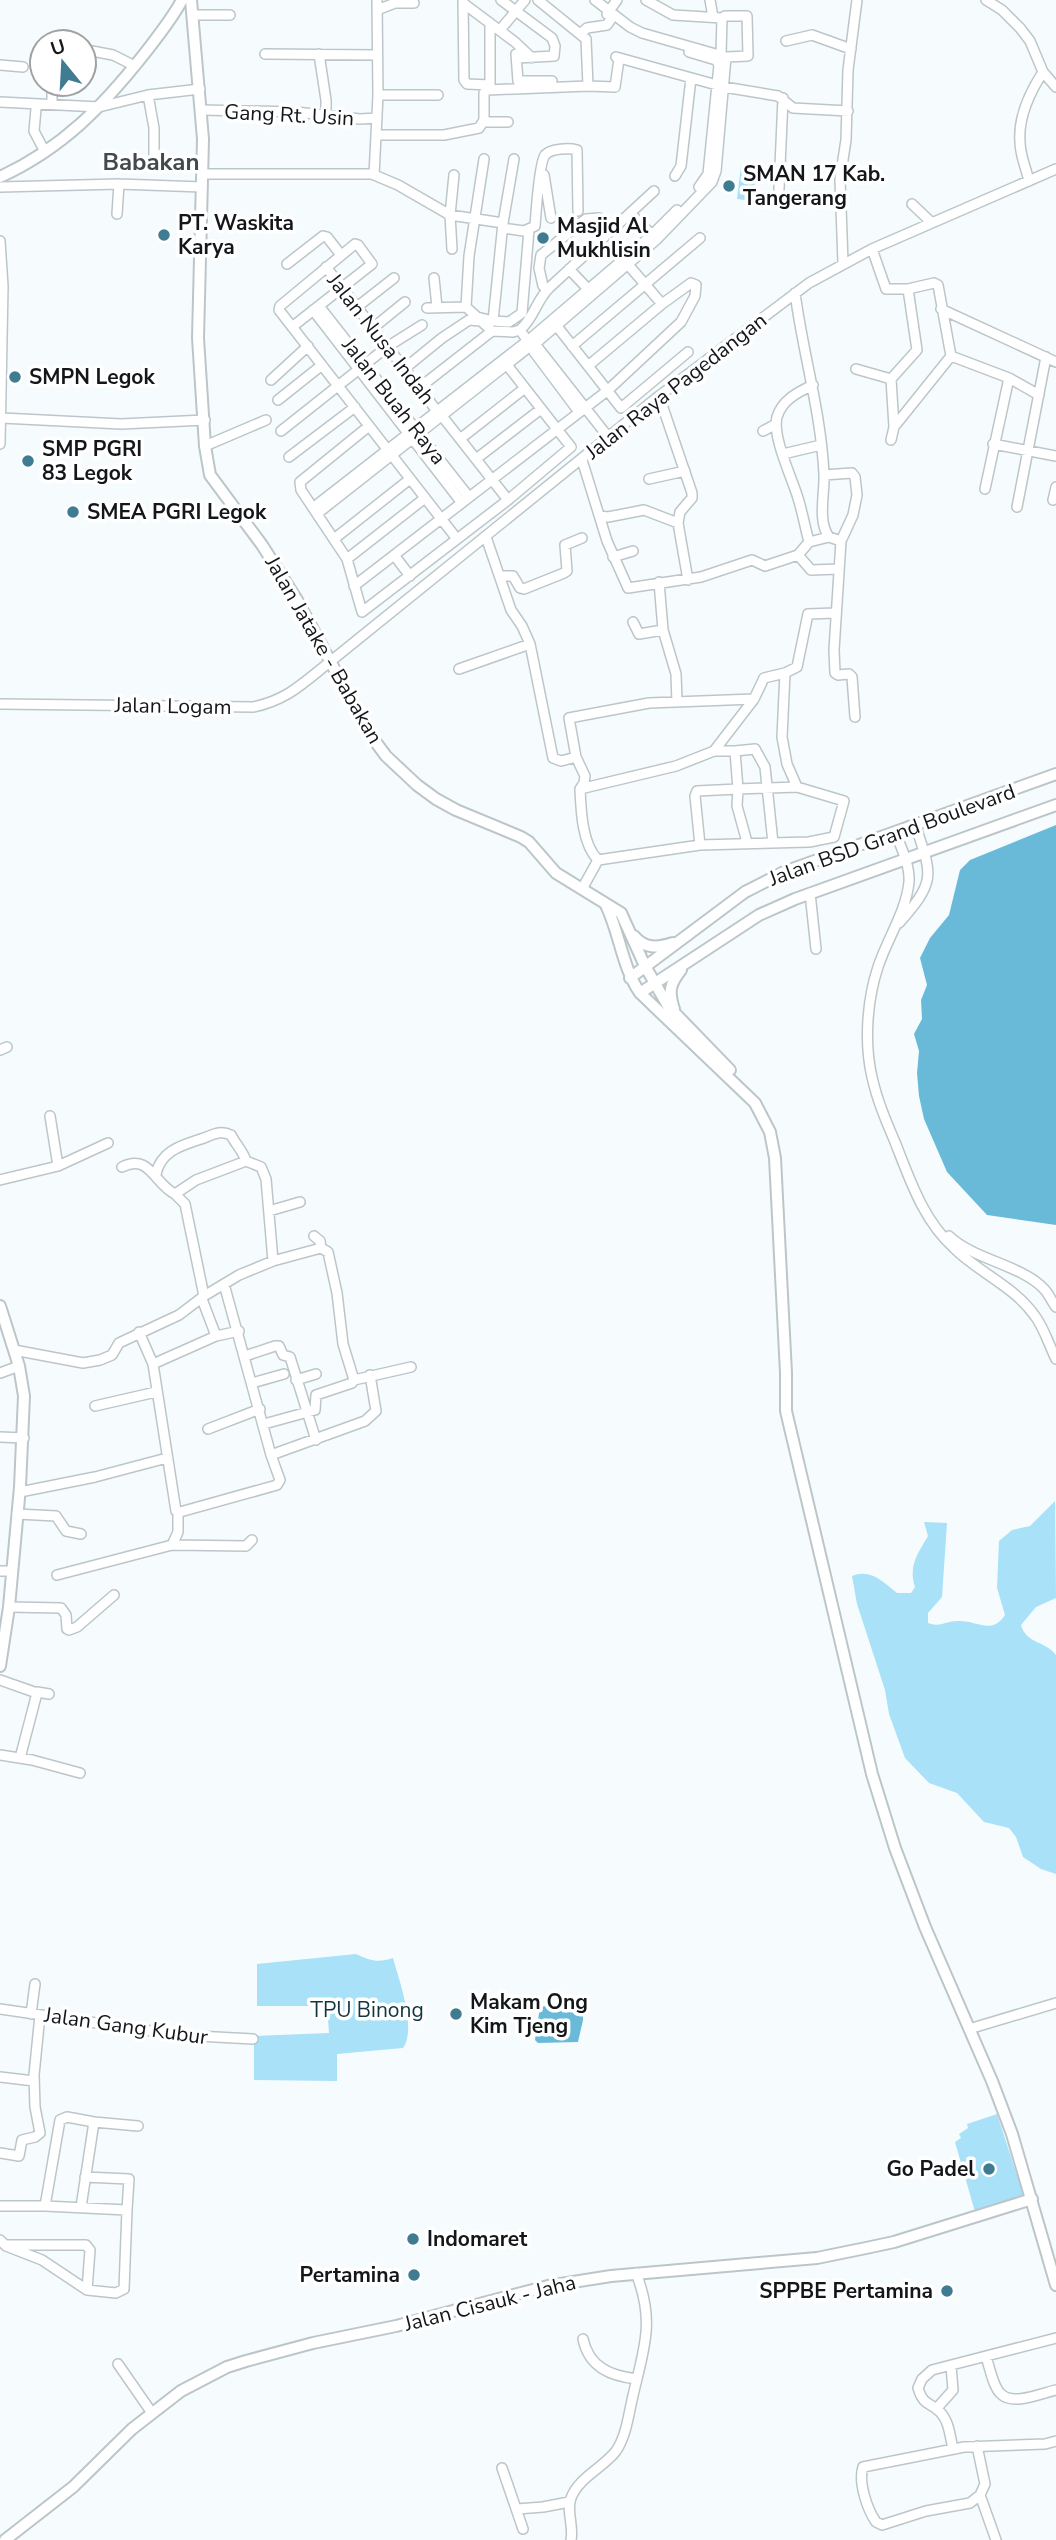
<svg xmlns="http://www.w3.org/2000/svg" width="1056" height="2540" font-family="'Nunito Sans',sans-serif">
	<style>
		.green { fill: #a8e1f8 }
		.water { fill: #69bad9 }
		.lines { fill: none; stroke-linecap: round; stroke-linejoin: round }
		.minor-casing { stroke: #bcc6ca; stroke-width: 12 }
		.major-casing { stroke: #bcc6ca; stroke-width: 14 }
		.minor { stroke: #fff; stroke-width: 9 }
		.major { stroke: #fff; stroke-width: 10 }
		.poi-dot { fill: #3f7c92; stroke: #fff; stroke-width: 2.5 }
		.labels { text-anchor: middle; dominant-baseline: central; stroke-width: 7; stroke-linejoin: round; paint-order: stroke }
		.street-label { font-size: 21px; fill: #141719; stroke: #fff }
		.poi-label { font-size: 21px; font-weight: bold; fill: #141719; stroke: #fff; text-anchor: start }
		.park-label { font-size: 21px; fill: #0f3542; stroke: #fff }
		.quarter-label { font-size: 24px; font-weight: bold; fill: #424a4e; stroke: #fff }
	</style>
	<rect width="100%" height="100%" fill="#f6fcfe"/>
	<path class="green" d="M741,166L756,167L753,201L737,199Z
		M1055,1501L1056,1598L1036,1607L1021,1625C1026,1644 1046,1641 1056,1655V1874L1041,1869L1023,1857L1016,1837L1009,1828L984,1822L957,1793L929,1783L905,1758L889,1714L885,1690L857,1604L852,1576C870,1568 884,1582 897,1593H911L915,1587C908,1566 918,1553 928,1536L924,1522L947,1523L942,1597L928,1613V1623C940,1628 947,1620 960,1621C978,1621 992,1635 1005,1615L997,1588L999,1541L1012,1530L1030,1526Z
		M356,1954C371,1961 378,1963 393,1958C399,1980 417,2029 403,2048L337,2054V2081L254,2080V2036L329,2033L327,2006H257V1964Z
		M997,2114L1024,2197L975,2212L955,2142L961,2138L959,2134L968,2128L967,2124Z"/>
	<path class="water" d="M1056,825V1225L987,1215L947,1172L924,1119L919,1096L917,1073L919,1051L914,1034L922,1019L921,1000L927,985L920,958L930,938L949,915L960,870L970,860Z
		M565,2003L583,2004V2020L578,2042L538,2043L535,2040L540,2007Z"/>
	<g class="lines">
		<g class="minor-casing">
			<path id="minor" d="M463,0L464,80L467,84L490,85V23
				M501,0L552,38L555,46L554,56L517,58
				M538,0L586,39L588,86
				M646,0L673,15L722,18L725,16H747L748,56L726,57
				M710,0L713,17
				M986,0L1002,10L1020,28L1030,41L1043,72L1056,87
				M463,3L515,42L532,58
				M377,10L395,3H414
				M607,14L617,0
				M193,15H230
				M500,30L525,0
				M580,34L587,28L607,25L611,19
				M786,41L812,35L851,49
				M92,51L113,55L135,66
				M689,52L716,60L719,65L708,174L699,187
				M265,54L377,55
				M319,54L326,100V115
				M516,54L518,81H552
				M721,55L722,18
				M616,57L724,87L778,96L793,108L848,111
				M0,65L23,67
				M52,84V104
				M148,95L154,128V154
				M378,95H438
				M0,102L99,107L148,95L200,89
				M36,109L34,131L45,152
				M202,110L296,112L360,119L377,118
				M483,122H508
				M377,135H444L479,128L484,120V93L487,90L588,86L615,87L619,59
				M202,174H372L398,185L450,215L503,223
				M374,175L378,95L377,0
				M544,175L551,218
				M675,176L681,166L691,78
				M1029,181C1026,168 1020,155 1020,142C1018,117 1030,92 1043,72
				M0,187L119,184L202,187
				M779,189L783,98
				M912,204L932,223
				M117,214L119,184
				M631,214L652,235
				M503,228L524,231L535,226C536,213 539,163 545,155C551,148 570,148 577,150L578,211
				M611,230L599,218L586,219L541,255L539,268L543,286L549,288L654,191
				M0,241L3,286L0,444
				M452,249L450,215L454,175
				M872,249L886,289H908L934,283L938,285L951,356L894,427
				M624,260L662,304
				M843,263L840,179L846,140L848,70L857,0
				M287,264L323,236L327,237L341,255
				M326,267L437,411
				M569,269L588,289
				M434,278L437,307
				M795,293C803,354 821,412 824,474C825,493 817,521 829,537
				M319,306L469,497
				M357,307L394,278
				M466,307L469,256L484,159
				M427,308L466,307L477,317L493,321L503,223L514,159
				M941,309L1056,362
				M313,310L462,503
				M493,321L509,322L522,313L529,230
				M556,325L621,408L688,352
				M292,327L372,264L358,245L355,244L280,306L279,310L457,539
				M373,328L405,302
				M520,330C534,318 536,301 549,288
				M531,338L652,235L677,210
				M536,343L656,240L712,182L716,171L726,57L642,33L630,27L595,0
				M535,344L609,438
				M572,346L700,238
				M534,352L579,412
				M951,356L1009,378L1039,395
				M404,369L442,338L469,320L481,321L492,331
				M856,369L891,379
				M271,380L308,346
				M419,388L492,331L513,332L520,330L527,340
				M659,396L692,493V498L680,512L678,523L688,580
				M278,400L322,365
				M442,416L508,500
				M2,418L121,424L205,420
				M369,426L300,482L301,490L347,559L362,612L508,500L571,447L507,365
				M281,431L387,347L422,325
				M763,431L776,424
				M460,439L525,388
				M891,440L894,427L891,379L917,350L908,289
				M993,444L1056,456
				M205,446L266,420
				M783,454L821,445
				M289,457L355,407
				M476,459L541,409
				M582,460L607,541L628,588L701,577L752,560L765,566L798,555L809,542L829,537L841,541
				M824,475L852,473L855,477L857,495L853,515L841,541L834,650L835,673L838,675L849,674L852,677L855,717
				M649,479L685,471
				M985,489L1009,378
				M1053,500L1056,487
				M314,507L526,342
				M1017,507L1046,357
				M318,513L529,347
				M600,516L608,517L644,510L678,523
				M486,537L511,610L522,626L530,644L553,758L561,761L576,757
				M334,539L410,479
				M809,542C805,527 802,510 797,495C791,476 772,436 777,417C782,400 798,392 813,385
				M394,555L410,576
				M798,555L811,570L839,569
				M613,557L633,551
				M347,559L425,498
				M500,576H513L520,588L524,589L564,573L567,571L565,545L582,538
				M659,582L663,630L676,674L677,702
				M354,586L607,391L681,322L695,296L696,285L691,283L662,304L588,366
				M633,622L639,634L663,630
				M459,669L530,644
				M785,673L782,737L787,764L797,787
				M0,704L253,707C288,700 304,682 331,661L659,396L809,283L872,249L1056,169
				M714,751L754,699L764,678L785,673L797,667L808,614L835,613
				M735,751L755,749L765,767L773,843
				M580,789L676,766L714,751H735L738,789L797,787L844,801L834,837L809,842L700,845L598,860
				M895,832C901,847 910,865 909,882C906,912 887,939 878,967C867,1000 864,1043 872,1077C877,1100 886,1121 895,1142C910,1180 923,1220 954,1248C979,1273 1014,1286 1035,1316C1044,1328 1049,1345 1056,1359
				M700,845L695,796L697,791L738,789L737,806L747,842
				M598,860C582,844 581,811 580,789L584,783L585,776L576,757L569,718L649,703L754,699
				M582,889L598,860
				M810,893L816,949
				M899,923C937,880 932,876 915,824
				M0,1050L7,1047
				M58,1166L108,1143
				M122,1167C150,1153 154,1184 175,1194
				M156,1174C161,1150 183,1145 204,1138C214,1134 221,1130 231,1135C236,1145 243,1151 246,1161
				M0,1180L58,1166L50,1116
				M269,1211L300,1202
				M949,1236C974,1260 1022,1265 1044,1289C1049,1294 1052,1302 1056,1307
				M204,1296L185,1204L175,1194L196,1180L246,1161L261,1167L266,1179L273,1261
				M202,1299L216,1336
				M139,1332L153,1364L176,1511L180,1512L277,1485L280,1480L271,1455L224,1284
				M14,1350L83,1363L100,1360L112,1355L119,1343L179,1315L204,1296L239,1275L273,1261L321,1248
				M245,1356L275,1346H279L283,1355L290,1357L316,1440
				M153,1364L216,1336L239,1331
				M0,1373L19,1366
				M296,1380L316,1374
				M354,1380L411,1367
				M252,1383L284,1374
				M95,1406L156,1392
				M264,1424L315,1410L316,1395L352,1383L354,1380L343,1344L337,1293L328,1252L321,1248L320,1241L314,1236
				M208,1429L260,1409
				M0,1437L24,1438
				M271,1455L365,1421L376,1411L370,1375
				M20,1492L95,1477L167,1458
				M17,1514L56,1516L66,1531L81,1534
				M172,1545L178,1532V1512
				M0,1571H12
				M57,1575L172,1545L246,1546L252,1540
				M9,1607L61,1608L66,1615L67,1629L69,1630L77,1627L114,1595
				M0,1680L37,1693L20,1758
				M37,1692L49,1694
				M0,1755L32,1760L80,1773
				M0,2009L179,2035L253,2039
				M31,2014L35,1984
				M969,2029L1056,2003
				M0,2077L34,2081
				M0,2153L19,2156L22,2140L35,2137L40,2133L35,2107L34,2075L40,2015
				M85,2177L129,2179L127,2210
				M0,2206H45L127,2210L124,2289L116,2293L87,2290L90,2250L86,2245H5L0,2240
				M45,2206L60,2120L67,2117L94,2122
				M81,2207L94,2122L138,2126
				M6,2246L42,2260L87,2290
				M583,2339C589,2367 610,2376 637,2379
				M986,2357C990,2368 993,2387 1001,2394C1013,2406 1042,2393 1056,2390
				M118,2364L152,2413
				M937,2408L953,2390L951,2366
				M977,2446L985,2484L980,2495
				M953,2449C950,2436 949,2421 940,2412C929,2401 924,2407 918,2388L922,2379L932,2370L1056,2338
				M502,2468L523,2529
				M517,2509L543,2507L569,2502
				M571,2540C574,2526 566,2511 571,2498C579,2477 603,2468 616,2451C626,2436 628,2418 632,2400C643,2350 656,2324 636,2273
				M996,2540L980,2495L970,2503L926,2511L882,2525L876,2522C867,2509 858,2482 863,2467L964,2447L1045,2444L1056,2441"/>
		</g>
		<g class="major-casing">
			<path id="major" d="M191,0L203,139L198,338L205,446L210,475L262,545L297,600L369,733L386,756L417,785L436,799L456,810L521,837L529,842L556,873L621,913L645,966L668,1006L730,1070
				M0,177C63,148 103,106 145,53C158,36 172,19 182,0
				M606,905C620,934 622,967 640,993L755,1103L770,1132L775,1158L786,1373V1411L872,1774L895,1848L925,1927L992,2081L1012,2134L1056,2285
				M634,936C645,949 657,948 673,943
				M630,978L745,892L784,872L1056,774
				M640,993L759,915L795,899L1056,805
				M674,1009C668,991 670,984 681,970
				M0,1306L19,1366L24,1396L20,1487L9,1607L0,1666
				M5,2540L73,2487L132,2429L181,2391L227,2367L246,2361L313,2343L396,2326L548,2286L611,2276L817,2258L866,2248L894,2242L1032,2199"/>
		</g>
		<use href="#minor" class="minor"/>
		<use href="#major" class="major"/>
	</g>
	<g class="poi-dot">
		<circle cx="729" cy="186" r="7"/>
		<circle cx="164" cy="235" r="7"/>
		<circle cx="543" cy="238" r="7"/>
		<circle cx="15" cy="377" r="7"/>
		<circle cx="28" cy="461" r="7"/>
		<circle cx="73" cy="512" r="7"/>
		<circle cx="456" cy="2014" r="7"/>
		<circle cx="989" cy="2169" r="7"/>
		<circle cx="413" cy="2239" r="7"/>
		<circle cx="414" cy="2275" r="7"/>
		<circle cx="947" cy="2291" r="7"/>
	</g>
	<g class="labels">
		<g class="street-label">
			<text transform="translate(289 115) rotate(3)">Gang Rt. Usin</text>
			<text transform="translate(381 339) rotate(52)">Jalan Nusa Indah</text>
			<text transform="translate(676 386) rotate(-38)">Jalan Raya Pagedangan</text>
			<text transform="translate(394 401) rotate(52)">Jalan Buah Raya</text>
			<text transform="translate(324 650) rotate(60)">Jalan Jatake - Babakan</text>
			<text transform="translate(173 706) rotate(1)">Jalan Logam</text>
			<text transform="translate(892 835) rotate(-20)">Jalan BSD Grand Boulevard</text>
			<text transform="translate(126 2026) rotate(8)">Jalan Gang Kubur</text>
			<text transform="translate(490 2303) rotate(-14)">Jalan Cisauk - Jaha</text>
		</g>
		<g class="poi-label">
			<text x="743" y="174">SMAN 17 Kab.<tspan x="743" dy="24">Tangerang</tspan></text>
			<text x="178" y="223">PT. Waskita<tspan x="178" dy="24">Karya</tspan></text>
			<text x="557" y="226">Masjid Al<tspan x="557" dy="24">Mukhlisin</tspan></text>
			<text x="29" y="377">SMPN Legok</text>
			<text x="42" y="449">SMP PGRI<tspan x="42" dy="24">83 Legok</tspan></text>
			<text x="87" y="512">SMEA PGRI Legok</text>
			<text x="470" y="2002">Makam Ong<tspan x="470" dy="24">Kim Tjeng</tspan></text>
			<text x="975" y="2169" text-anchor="end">Go Padel</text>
			<text x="427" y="2239">Indomaret</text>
			<text x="400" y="2275" text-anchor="end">Pertamina</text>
			<text x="933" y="2291" text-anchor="end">SPPBE Pertamina</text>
		</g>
		<g class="park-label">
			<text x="367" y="2010">TPU Binong</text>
		</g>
		<g class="quarter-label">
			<text x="151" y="162">Babakan</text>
		</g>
	</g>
	<g transform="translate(63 63) rotate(342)"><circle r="33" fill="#ffffff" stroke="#a1a2a3" stroke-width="2"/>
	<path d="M0-5L12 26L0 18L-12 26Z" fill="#3f7c92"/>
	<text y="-10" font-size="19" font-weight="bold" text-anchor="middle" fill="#141719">U</text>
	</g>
</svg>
